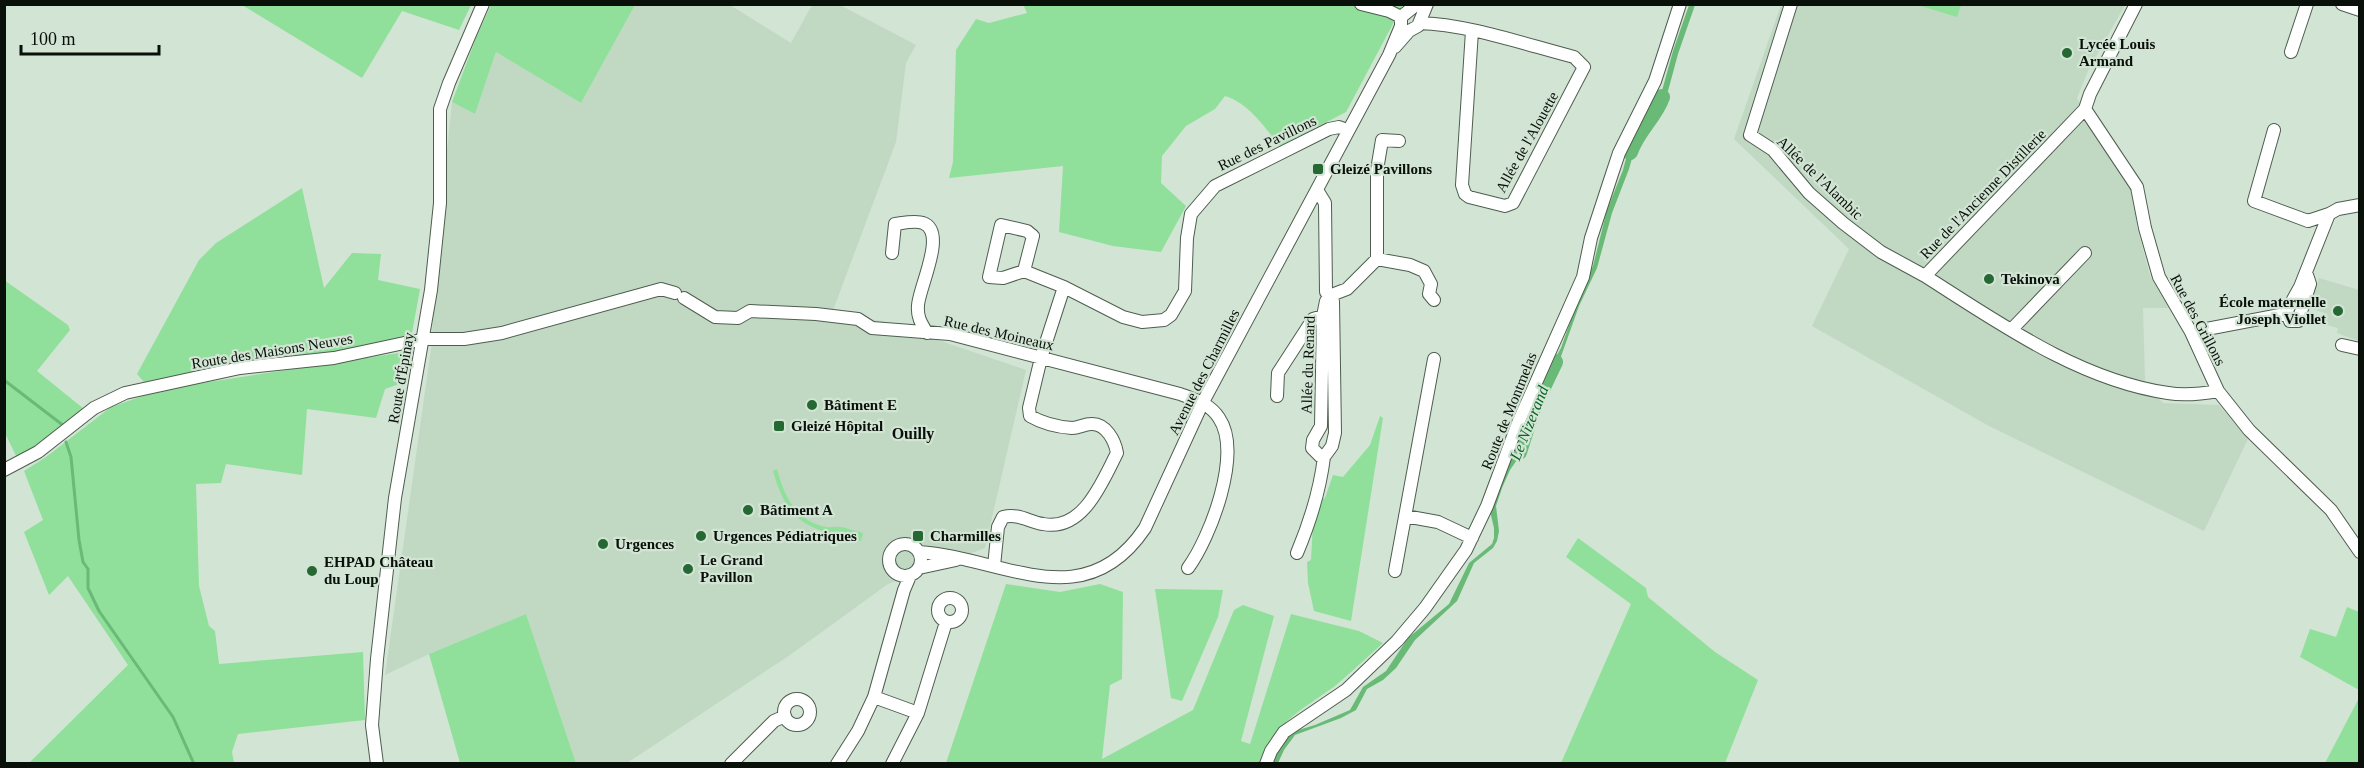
<svg xmlns="http://www.w3.org/2000/svg" width="2364" height="768" font-family="'Times New Roman',serif">
	<style>
		.built { fill: #c1d9c3 }
		.green { fill: #90e09b }
		.water { fill: #69ba76 }
		.lines { fill: none; stroke-linecap: round; stroke-linejoin: round }
		.stream { stroke: #69ba76; stroke-width: 3 }
		.river { stroke: #69ba76; stroke-width: 16 }
		.minor-casing { stroke: #4e5d4f; stroke-width: 14 }
		.minor { stroke: #fff; stroke-width: 12 }
		.poi-dot { fill: #256833; stroke: #d2e4d4; stroke-width: 2 }
		.labels { text-anchor: middle; dominant-baseline: central; stroke-width: 4.5; stroke-linejoin: round; paint-order: stroke }
		.poi-label { font-size: 15px; font-weight: bold; fill: #090f09; stroke: #d2e4d4; text-anchor: start }
		.street-label { font-size: 15px; fill: #090f09; stroke: #d2e4d4 }
		.water-label { font-size: 16px; font-style: italic; fill: #086526; stroke: #d2e4d4 }
		.neighbourhood-label { font-size: 16px; font-weight: bold; fill: #090f09; stroke: #d2e4d4 }
	</style>
	<rect width="100%" height="100%" fill="#d2e4d4"/>
	<path class="built" d="M635,5H730L791,43L812,5H840L916,45L906,63L896,142L832,313L882,321L1026,370L985,548L888,584L790,655L627,763H576L526,614L429,654L385,675L431,349L439,228L452,102L475,114L496,52L581,103Z
		M1781,5H2125L2088,71L2077,98L2134,194L2137,227L2150,276L2169,308H2143L2145,381L2163,403L2219,405L2248,439L2204,531L1989,426L1812,326L1849,249L1734,139Z
		M2319,278L2359,290V341L2337,333L2338,328L2324,324L2327,314L2310,308Z"/>
	<path class="green" d="M1023,4L1403,5L1346,112L1280,146C1265,128 1249,103 1225,96L1215,109L1186,126L1162,156L1161,183L1186,206L1161,252L1113,246L1059,232L1063,166L949,178L953,162L956,50L976,19L989,23L1027,13Z
		M242,5H471L459,30L402,11L362,78Z
		M491,5V4L635,5L581,103L496,52L475,114L452,102L476,38Z
		M1918,5L1961,4V5L1957,17Z
		M302,188L324,288L352,253L381,254L378,280L420,289L412,333L399,341L333,356L240,362L144,382L137,374L199,260L216,243Z
		M4,280L68,325L70,330L37,371L84,409L18,460L5,433Z
		M405,352L402,383L385,389L376,418L307,409L302,475L226,464L221,483L196,484L199,586L209,626L215,631L219,664L363,652L365,720L238,734L232,752L234,763H29L128,665L68,576L49,595L24,532L43,520L24,471L46,457L111,407L143,396L189,385Z
		M1380,416L1383,418L1351,621L1314,611L1308,583L1307,562L1311,560L1313,522L1321,499L1325,498L1333,475L1343,477L1370,445Z
		M777,469C784,496 796,521 826,527C831,528 835,526 840,527C847,528 855,531 863,533L861,541C809,528 789,527 773,471Z
		M1578,538L1646,588L1648,597L1715,652L1758,680L1725,763H1561L1631,604L1566,557Z
		M1006,584L1060,592L1100,584L1123,592L1122,679L1110,685L1102,759L1193,710L1234,610L1243,605L1274,616L1241,741L1250,744L1291,614L1359,631L1383,643C1367,657 1352,672 1335,686C1302,710 1273,723 1260,763H946Z
		M1155,589L1223,590L1218,617L1182,701L1171,698Z
		M2347,607L2359,612V690L2300,657L2310,629L2336,637Z
		M526,614L576,763H460L429,654Z
		M2359,698V763H2325Z"/>
	<path class="water" d="M1689,5H1695L1678,54L1668,91L1661,107L1646,120L1638,137L1629,169L1612,213L1597,268L1579,306L1559,362L1544,384L1535,406L1526,433L1523,451L1510,470L1502,488L1496,506L1499,531L1497,541L1493,548L1474,563L1457,601L1415,640L1396,668L1383,680L1367,689L1356,710L1341,718L1295,735L1284,750L1278,763L1271,764L1287,737L1295,731L1315,725L1350,710L1363,687L1386,671L1408,638L1449,604L1469,563L1492,544L1494,538V528L1490,511L1507,465L1518,449L1522,428L1540,384L1561,348L1581,291L1593,266L1607,210L1623,170L1630,143L1644,115L1655,106L1660,98L1673,51Z"/>
	<g class="lines">
		<path class="stream" d="M4,380L64,426
			M66,442L71,457L79,540L83,562L88,569V588L99,611L173,717L194,764"/>
		<path class="river" d="M1630,152C1637,131 1655,117 1662,97
			M1519,452L1533,408L1555,362"/>
		<g class="minor-casing">
			<path id="minor" d="M1361,4L1389,11L1401,17
				M1791,4L1750,135L1773,150L1809,193L1843,223L1881,252L1925,276
				M2136,4L2090,94L2085,109L1925,276C1999,323 2079,380 2168,393C2185,396 2201,394 2218,391
				M2342,4L2360,10
				M1419,23C1467,24 1527,45 1574,57L1584,67L1513,203L1505,206L1469,197L1465,194L1462,185L1472,31
				M1395,47L1409,31L1418,26L1427,4
				M2291,52L2307,4
				M2085,109L2137,187L2145,228L2159,277L2191,332L2218,391L2249,430L2331,510L2360,552
				M2274,130L2254,201L2308,221L2329,214
				M1317,190L1325,203L1326,292
				M892,253L895,224C903,223 916,220 923,223C948,232 918,289 918,306C917,317 921,323 927,333
				M1377,259V170L1382,140L1399,141
				M1024,271L1033,236L1027,231L1001,225L989,277L1003,278L1024,271L1064,287L1123,317L1142,322L1164,320L1171,315L1185,291L1187,238L1191,214L1215,186L1329,129L1339,127L1347,130
				M1334,294L1347,289L1377,259L1410,265L1424,271L1431,284L1429,294L1434,300
				M684,298L715,317L738,318L750,311L816,314L858,319L872,328L950,334L1180,394C1196,400 1210,404 1219,418C1243,453 1210,538 1188,568
				M1326,301L1323,316L1321,426L1313,440L1312,448L1320,456L1324,457L1332,446L1335,433L1333,301
				M2287,312L2290,321H2298L2310,284L2306,272
				M2012,329L2085,253
				M2191,332L2285,314L2300,287L2329,214L2338,209L2360,205
				M2342,345L2360,349
				M1277,396L1278,373L1313,319L1323,316
				M4,470L38,452L94,408L125,393L240,368L334,358L423,339H464L502,333L661,289L675,293
				M1405,516L1438,522L1472,538
				M889 560a16 16 0 1 1 32 0a16 16 0 1 1-32 0Z
				M919,552C1002,557 1084,619 1145,528L1203,402L1389,55L1401,26V17L1417,4
				M1297,553C1310,522 1320,490 1324,457
				M994,566L998,527L1003,517C1019,513 1029,522 1043,524C1083,532 1102,482 1117,453C1115,441 1106,423 1091,424C1084,424 1079,428 1072,428C1058,427 1042,423 1030,416L1029,408L1041,358L1064,287
				M919,568L956,560
				M1395,571L1434,359
				M938 610a12 12 0 1 1 24 0a12 12 0 1 1-24 0Z
				M874,697L918,713L892,764
				M784 712a13 13 0 1 1 26 0a13 13 0 1 1-26 0Z
				M918,713L946,622
				M377,764L372,725L377,659L395,498L431,290L440,203V109L449,83L483,4
				M731,764L774,721L785,716
				M837,764L858,731L874,697L904,590L910,576
				M1266,764L1271,751L1284,732L1346,690L1397,641L1425,608L1466,550L1487,506L1518,423L1583,277L1591,238L1612,174L1619,153L1655,81L1680,4"/>
		</g>
		<use href="#minor" class="minor"/>
	</g>
	<g class="poi-dot">
		<circle cx="2067" cy="53" r="6"/>
		<rect x="1312" y="163" width="12" height="12" rx="3"/>
		<circle cx="1989" cy="279" r="6"/>
		<circle cx="2338" cy="311" r="6"/>
		<circle cx="812" cy="405" r="6"/>
		<rect x="773" y="420" width="12" height="12" rx="3"/>
		<circle cx="748" cy="510" r="6"/>
		<circle cx="701" cy="536" r="6"/>
		<rect x="912" y="530" width="12" height="12" rx="3"/>
		<circle cx="603" cy="544" r="6"/>
		<circle cx="688" cy="569" r="6"/>
		<circle cx="312" cy="571" r="6"/>
	</g>
	<g class="labels">
		<g class="poi-label">
			<text x="2079" y="44">Lycée Louis<tspan x="2079" dy="17">Armand</tspan></text>
			<text x="1330" y="169">Gleizé Pavillons</text>
			<text x="2001" y="279">Tekinova</text>
			<text x="2326" y="302" text-anchor="end">École maternelle<tspan x="2326" dy="17">Joseph Viollet</tspan></text>
			<text x="824" y="405">Bâtiment E</text>
			<text x="791" y="426">Gleizé Hôpital</text>
			<text x="760" y="510">Bâtiment A</text>
			<text x="713" y="536">Urgences Pédiatriques</text>
			<text x="930" y="536">Charmilles</text>
			<text x="615" y="544">Urgences</text>
			<text x="700" y="560">Le Grand<tspan x="700" dy="17">Pavillon</tspan></text>
			<text x="324" y="562">EHPAD Château<tspan x="324" dy="17">du Loup</tspan></text>
		</g>
		<g class="street-label">
			<text transform="translate(1527 142) rotate(-61)">Allée de l'Alouette</text>
			<text transform="translate(1267 143) rotate(-26)">Rue des Pavillons</text>
			<text transform="translate(1820 178) rotate(44)">Allée de l'Alambic</text>
			<text transform="translate(1983 194) rotate(-46)">Rue de l'Ancienne Distillerie</text>
			<text transform="translate(2198 320) rotate(62)">Rue des Grillons</text>
			<text transform="translate(999 333) rotate(13)">Rue des Moineaux</text>
			<text transform="translate(272 351) rotate(-9)">Route des Maisons Neuves</text>
			<text transform="translate(1308 365) rotate(-88)">Allée du Renard</text>
			<text transform="translate(1204 372) rotate(-63)">Avenue des Charmilles</text>
			<text transform="translate(401 378) rotate(-80)">Route d'Épinay</text>
			<text transform="translate(1509 411) rotate(-68)">Route de Montmelas</text>
		</g>
		<g class="water-label">
			<text transform="translate(1529 423) rotate(-68)">Le Nizerand</text>
		</g>
		<g class="neighbourhood-label">
			<text x="913" y="433">Ouilly</text>
		</g>
	</g>
	<rect width="2364" height="768" fill="none" stroke="#090f09" stroke-width="12"/>
	<path d="M21 45v9h138v-9" fill="none" stroke="#090f09" stroke-width="3"/>
	<text x="30" y="45" font-size="18" fill="#090f09" stroke="#d2e4d4" stroke-width="4.5" paint-order="stroke">100 m</text>
</svg>
